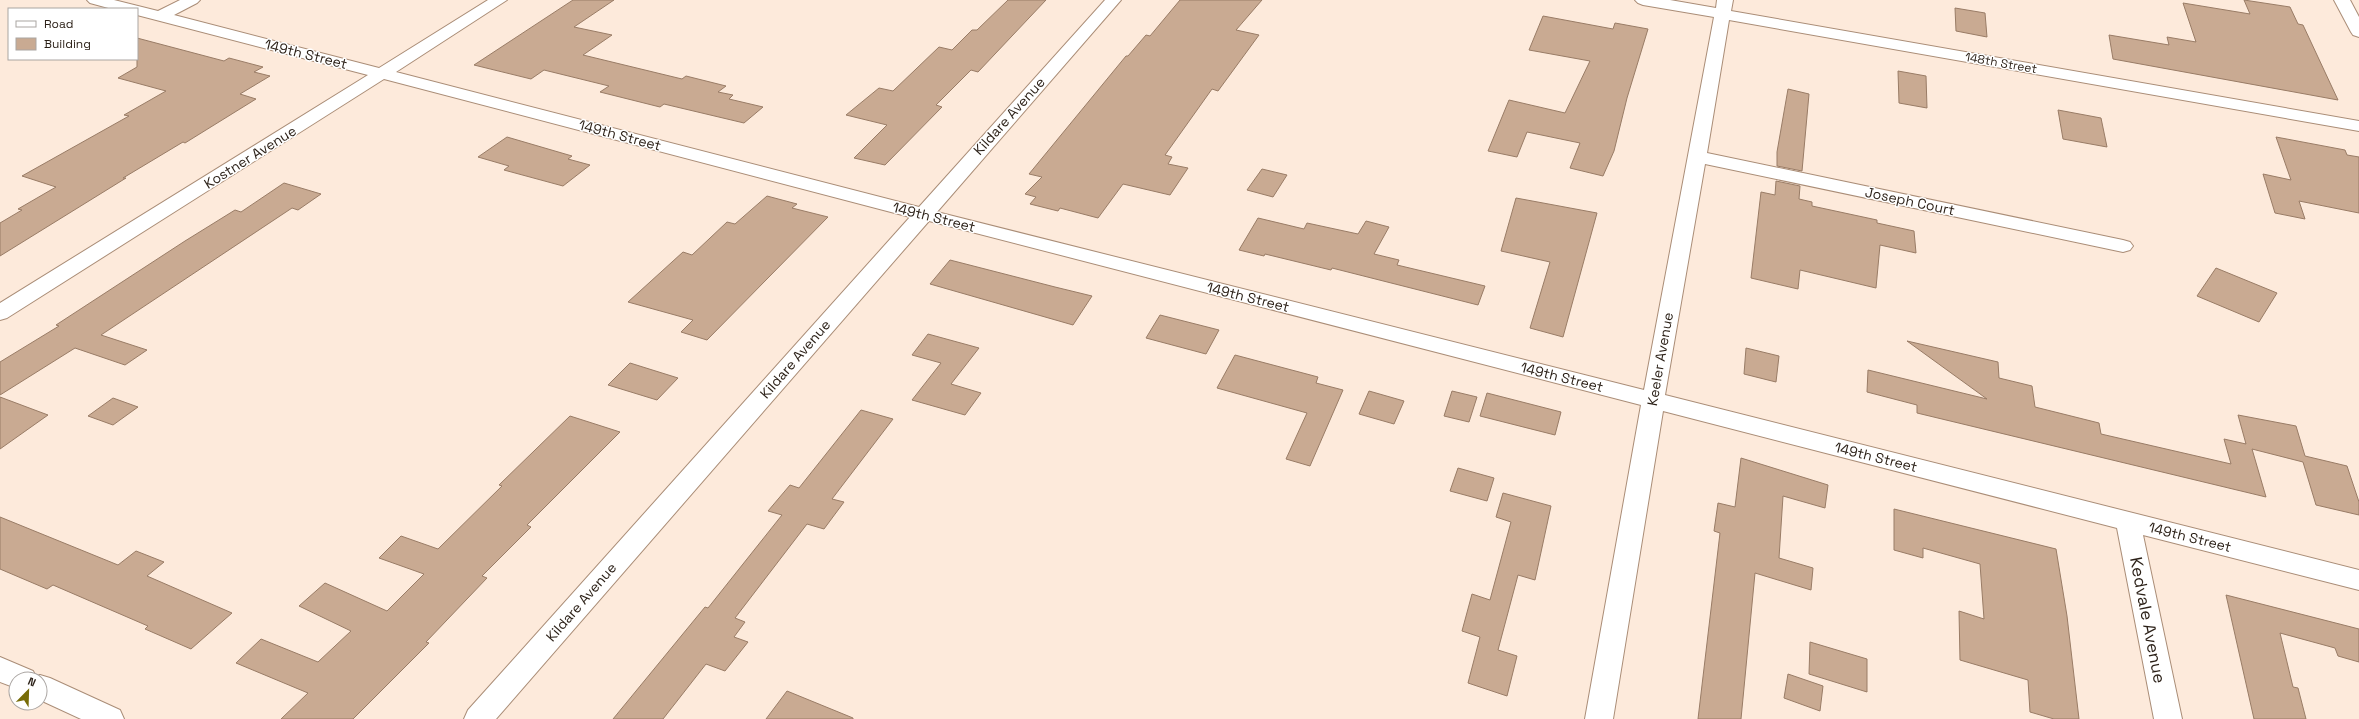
<svg xmlns="http://www.w3.org/2000/svg" width="2359" height="719" font-family="'Space Grotesk',sans-serif">
	<style>
		.building { fill: #c9aa92; stroke: #997c66 }
		.lines { fill: none; stroke-linecap: round; stroke-linejoin: round }
		.street-casing { stroke: #aa8d77; stroke-width: 2 }
		.street { fill: #fff; fill-rule: evenodd }
		.labels { text-anchor: middle; dominant-baseline: central; stroke-width: 3; stroke-linejoin: round; paint-order: stroke }
		.far-street-label { font-size: 12px; fill: #2a1f16; stroke: #fff }
		.street-label { font-size: 14px; fill: #2a1f16; stroke: #fff }
		.near-street-label { font-size: 17px; fill: #2a1f16; stroke: #fff }
	</style>
	<rect width="100%" height="100%" fill="#fdeadb"/>
	<path class="building" d="M573,0H614L574,27L612,35L583,55L682,79L686,76L726,86L718,92L733,95L729,99L763,107L744,123L664,104L660,107L600,92L609,86L544,70L531,79L474,65Z
		M1008,0H1046L978,72L971,70L936,105L942,107L885,165L854,158L887,125L846,115L879,88L893,91L939,47L952,50L972,30H977Z
		M1180,0H1262L1236,30L1259,35L1218,91L1212,89L1165,155L1172,157L1168,164L1188,168L1170,195L1123,184L1098,218L1060,208L1058,211L1030,204L1036,197L1025,194L1042,177L1029,174L1126,56H1128L1146,35L1150,36Z
		M2244,0L2290,7L2298,24L2303,25L2338,100L2113,59L2109,35L2169,45L2167,37L2196,42L2183,3L2250,14Z
		M1955,8L1985,13L1987,37L1956,31Z
		M1543,16L1613,29L1615,23L1648,29L1627,98L1614,151L1603,176L1570,168L1580,143L1527,132L1517,157L1488,151L1509,100L1565,113L1590,61L1529,50Z
		M137,38L224,61L229,58L263,67L254,72L270,76L240,94L256,99L185,143L183,142L123,178H126L0,256V223L22,210L18,209L56,187L22,176L129,116L124,115L166,91L118,78L137,67Z
		M1898,71L1926,76L1927,108L1899,103Z
		M1788,89L1809,94L1802,171L1777,166V152Z
		M2058,110L2101,118L2107,147L2063,139Z
		M507,137L572,156L568,159L590,165L563,186L504,170L509,166L478,157Z
		M2276,137L2345,150L2347,155L2359,157V213L2299,201L2305,219L2275,213L2263,174L2291,180Z
		M1262,169L1287,175L1273,197L1247,190Z
		M1776,181L1800,186L1799,199L1812,202V206L1877,220V223L1914,231L1916,253L1880,245L1876,288L1800,270L1798,289L1751,278L1761,192L1775,195Z
		M284,183L321,194L298,210L292,208L101,335L147,350L125,365L75,348L0,395V362L59,326L56,325L185,241L235,210L241,212Z
		M767,196L797,204L792,208L828,217L707,340L681,332L693,320L628,302L683,252L692,255L727,222L735,224Z
		M1516,198L1597,213L1563,337L1530,328L1550,262L1501,251Z
		M1258,218L1304,229L1307,223L1358,234L1366,221L1389,227L1374,254L1399,260L1397,265L1485,286L1478,305L1332,268L1331,270L1265,254L1264,256L1239,250Z
		M950,260L1055,287L1092,296L1073,325L930,284Z
		M2216,268L2277,293L2259,322L2197,296Z
		M1160,315L1219,330L1206,354L1146,338Z
		M928,334L979,348L951,384L981,393L965,415L912,400L941,363L912,355Z
		M1907,341L1998,362L1999,378L2032,386L2035,407L2099,423L2101,434L2231,464L2224,439L2246,444L2238,415L2296,426L2305,456L2347,466L2359,502V515L2316,505L2303,462L2252,449L2266,497L1917,413V405L1867,392L1868,370L1987,399Z
		M1746,348L1779,356L1776,382L1744,374Z
		M1235,355L1318,377L1316,383L1343,390L1310,466L1286,459L1307,413L1217,388Z
		M630,363L678,378L657,400L608,385Z
		M1369,391L1404,401L1394,424L1359,414Z
		M1452,391L1477,397L1469,422L1444,416Z
		M1487,393L1561,412L1555,435L1480,416Z
		M0,397L48,415L0,449Z
		M113,398L138,407L113,425L88,416Z
		M861,410L893,419L832,499L844,502L824,529L807,524L735,618L745,622L734,637L748,642L725,671L706,664L663,719H613L705,607L708,608L782,515L768,511L790,485L799,488Z
		M570,416L620,432L527,525L531,527L482,576L487,578L426,642L429,643L353,719H281L308,693L236,663L261,639L318,662L351,631L299,606L325,583L387,611L424,574L379,558L401,536L438,549L502,486L499,485Z
		M1741,458L1828,485L1825,508L1783,496L1779,558L1813,568L1811,590L1755,573L1741,719H1698L1720,533L1714,531L1718,503L1735,507Z
		M1458,468L1494,478L1487,501L1450,491Z
		M1503,493L1551,506L1535,580L1518,575L1498,650L1517,656L1507,696L1468,683L1480,637L1462,631L1472,594L1490,600L1511,522L1496,517Z
		M1894,509L2056,549L2067,616L2079,719H2054L2030,712L2028,680L1960,660L1959,611L1984,619L1980,564L1923,548V558L1894,550Z
		M0,517L118,565L136,551L164,562L147,576L232,613L191,649L145,629L148,626L53,585L47,589L0,569Z
		M2226,595L2359,629V662L2338,656L2335,648L2280,633L2293,687L2298,688L2306,719H2254Z
		M1810,642L1867,659V692L1809,674Z
		M1788,674L1823,686L1820,711L1784,698Z
		M787,691L853,718V719H766Z"/>
	<g class="lines">
		<g class="street-casing">
			<path id="street" d="M87,0H114L158,11L180,0H200L197,3L174,15L379,68L488,0H507L396,72L919,207L1105,0H1121L937,212L1644,390L1714,17L1643,5L1638,3L1635,0H1670L1716,8L1717,0H1733L1731,11L2359,121V131L1729,20L1707,153L2123,240L2130,242L2133,246L2130,250L2123,252L1705,164L1665,395L2359,570V590L2143,535L2182,719H2154L2117,528L1663,411L1613,719H1585L1641,405L929,221L496,719H464L468,710L910,217L384,79L7,318L0,320V303L368,75L137,15V9H112L90,3Z
				M2334,0H2350L2359,17V37L2353,35L2351,32Z
				M0,657L33,671L36,677L40,675L50,678L120,710L124,719H81L40,700V679H16V688L0,682Z"/>
		</g>
		<use href="#street" class="street"/>
	</g>
	<g class="labels">
		<g class="far-street-label">
			<text transform="translate(2001 63) rotate(10)">148th Street</text>
		</g>
		<g class="street-label">
			<text transform="translate(306 54) rotate(14)">149th Street</text>
			<text transform="translate(1009 116) rotate(-48)">Kildare Avenue</text>
			<text transform="translate(620 135) rotate(15)">149th Street</text>
			<text transform="translate(250 157) rotate(-32)">Kostner Avenue</text>
			<text transform="translate(1910 201) rotate(12)">Joseph Court</text>
			<text transform="translate(934 217) rotate(14)">149th Street</text>
			<text transform="translate(1248 297) rotate(14)">149th Street</text>
			<text transform="translate(795 359) rotate(-49)">Kildare Avenue</text>
			<text transform="translate(1660 359) rotate(-80)">Keeler Avenue</text>
			<text transform="translate(1562 377) rotate(14)">149th Street</text>
			<text transform="translate(1876 457) rotate(14)">149th Street</text>
			<text transform="translate(2190 537) rotate(14)">149th Street</text>
			<text transform="translate(581 602) rotate(-49)">Kildare Avenue</text>
		</g>
		<g class="near-street-label">
			<text transform="translate(2148 620) rotate(79)">Kedvale Avenue</text>
		</g>
	</g>
	<rect x="8" y="8" width="130" height="52" fill="#ffffff" stroke="#aaa5a2"/>
	<rect x="16" y="21" width="20" height="6" fill="#ffffff" stroke="#aaa5a2"/>
	<text x="44" y="28" font-size="12" fill="#2a1f16">Road</text>
	<rect x="16" y="38" width="20" height="12" fill="#c9aa92" stroke="#aaa5a2"/>
	<text x="44" y="48" font-size="12" fill="#2a1f16">Building</text>
	<g transform="translate(28 691) rotate(23)"><circle r="19" fill="#ffffff" stroke="#aaa5a2"/>
	<path d="M0-3L7 15L0 10L-7 15Z" fill="#776c08"/>
	<text y="-6" font-size="11" font-weight="bold" text-anchor="middle" fill="#2a1f16">N</text>
	</g>
</svg>
